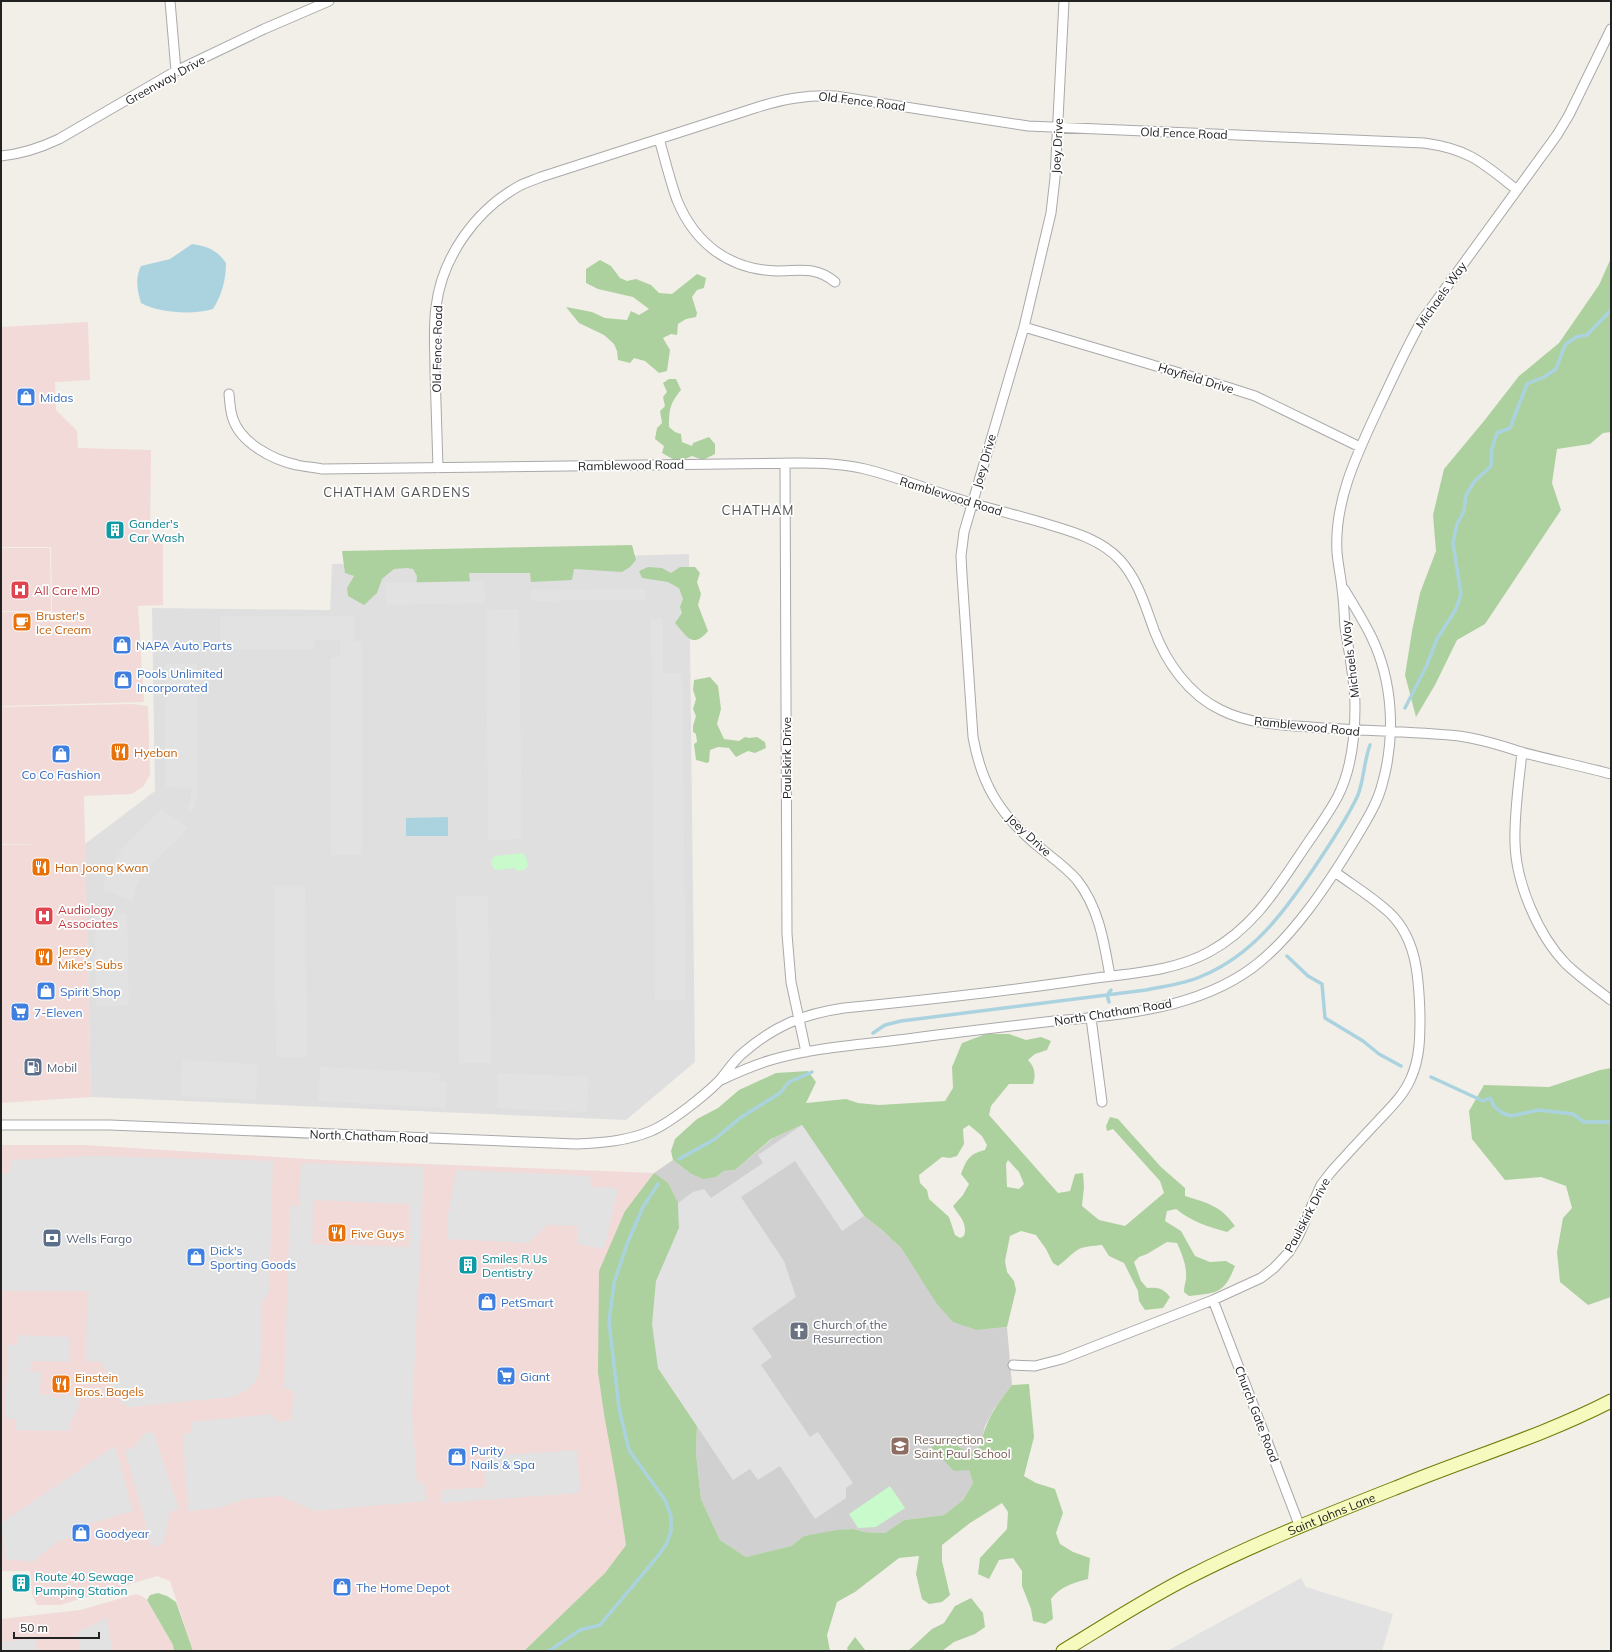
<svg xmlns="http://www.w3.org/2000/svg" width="1612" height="1652" font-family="Mulish,sans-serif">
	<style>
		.residential { fill: #e0dfdf }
		.commercial { fill: #f2dad9 }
		.religious { fill: #d0d0d0 }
		.forest { fill: #add19e; fill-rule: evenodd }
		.park { fill: #c8facc }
		.parking { fill: #e2e2e2; fill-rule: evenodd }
		.water { fill: #aad3df }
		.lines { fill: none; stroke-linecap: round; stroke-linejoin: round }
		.stream { stroke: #aad3df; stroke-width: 3.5 }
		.street-casing { stroke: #a9a9a9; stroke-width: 11 }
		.secondary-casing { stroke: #707d05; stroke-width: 15 }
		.street { stroke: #fff; stroke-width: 9 }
		.secondary { stroke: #f7fabf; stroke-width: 13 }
		.labels { text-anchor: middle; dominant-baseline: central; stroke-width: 3.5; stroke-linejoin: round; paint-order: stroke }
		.street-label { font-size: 12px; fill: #222; stroke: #fff }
		.shop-label { font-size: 12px; fill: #366cbe; stroke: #fff; text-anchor: start }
		.culture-label { font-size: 12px; fill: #0d838f; stroke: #fff; text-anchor: start }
		.health-label { font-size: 12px; fill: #be3a42; stroke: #fff; text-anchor: start }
		.food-label { font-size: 12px; fill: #c56008; stroke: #fff; text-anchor: start }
		.service-label { font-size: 12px; fill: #4e5e75; stroke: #fff; text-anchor: start }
		.worship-label { font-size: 12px; fill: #5b616d; stroke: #fff; text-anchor: start }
		.education-label { font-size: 12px; fill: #785e54; stroke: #fff; text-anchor: start }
		.neighbourhood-label { font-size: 13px; letter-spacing: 1px; fill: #555; stroke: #fff }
	</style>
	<rect width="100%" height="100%" fill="#f2efe9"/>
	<path class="residential" d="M689,554L695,1062L626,1120L91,1097L85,844L155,791L152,608L330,610L332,564Z"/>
	<path class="commercial" d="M88,322L90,380L55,382L56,410L77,431L78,448L151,450L150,541H163V605L138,606L144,702L1,706V612H52L51,547H1V327Z
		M1,548H50L51,611H1Z
		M132,704L148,706L150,775L143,787L131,794L84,796L91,1097L1,1103V845L42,844H1V707Z
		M1,1145H85L325,1160L654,1173L625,1211L616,1480L626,1545L605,1573L524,1651H193L170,1581L157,1576L60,1605H37L32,1594L30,1571H1Z
		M136,1594L142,1596L147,1600L173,1645L174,1651H1V1619L80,1610Z"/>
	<path class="religious" d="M802,1125L864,1216L882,1230L901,1248L919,1276L977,1330L1007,1327L1012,1385L994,1409L985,1426L980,1446L969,1453L948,1440L946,1462L954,1470H969L973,1483L963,1500L944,1515L904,1520L885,1533L864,1532L854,1529L804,1536L791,1546L746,1557L720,1540L701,1499L696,1453L697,1426L658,1368L654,1173L673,1160L690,1173L716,1177L724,1171L735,1170L773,1138Z"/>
	<path class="forest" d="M1611,258V432L1603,433L1590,444L1557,449L1552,483L1561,510L1485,624L1457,640L1435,685L1416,717L1405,675L1412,631L1420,593L1436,551L1433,515L1444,469L1484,421L1519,376L1559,343L1599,285Z
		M600,260L611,266L620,278L627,281L636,279L651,285L659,293L672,294L697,274L706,278L704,288L697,290L692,297L697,313L696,317L686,319L678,324L677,335L671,334L663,338L670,350L667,371L659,373L645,361L634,358L630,363L618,360L617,351L614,344L604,335L579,323L566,307L592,312L605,318L627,320L631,311L639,315L649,309L633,297L598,289L586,283V269Z
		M669,379H676L681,390C670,403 669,410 669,427L675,432L681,434L682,442L692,446L693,443L709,437L715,444V454L703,460L692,456L678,462L662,453L664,446L655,439L657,428L662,423L660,411L665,406L663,397L667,392L663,383Z
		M632,545L636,560L630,567L622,572L574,569L572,580L531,582L530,573H469L470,581L465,589L416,590L417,576L413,569L407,568L394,569L382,579L377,593L364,605L348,596L347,588L354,576L345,573L342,551Z
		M648,567L662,568L671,573L680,567H695L700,573L697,582L701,594L698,605L708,631C692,650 686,635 675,623L682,613L680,607L683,599L679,588L668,582L642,578L639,571Z
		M710,677L718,686L721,709L717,724L724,739L739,741L745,737L749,738L757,737L765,742L766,748L755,753L748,751L736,757L729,748L718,747L710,750L709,762L707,763L696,760L694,744L697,742L696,734L693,732V726L696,716L693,709L696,699L693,690L694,680Z
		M986,1034H1009L1026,1040L1041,1037L1051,1041L1047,1050L1035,1054L1028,1060C1035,1067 1036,1075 1033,1084H1009L991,1106L989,1115L1058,1193L1070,1191L1075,1174L1083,1173L1084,1187L1082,1206L1099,1220L1125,1226L1164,1193L1160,1181L1113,1129L1107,1131L1106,1126L1110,1117L1118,1119L1161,1167L1185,1188V1196C1208,1203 1221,1206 1235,1226L1227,1232C1208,1227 1191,1221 1176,1209L1167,1211L1165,1221L1181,1231L1195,1256L1210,1262L1226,1261L1235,1266C1224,1294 1217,1293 1189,1296L1184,1292C1184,1287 1185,1284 1186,1279C1187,1266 1182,1254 1177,1243L1167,1242L1147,1254L1139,1257L1134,1262L1141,1281L1147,1288C1158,1287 1163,1288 1170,1297L1163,1308L1145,1310L1139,1301L1138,1291L1124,1263L1109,1256L1102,1245C1094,1246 1082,1246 1076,1251C1070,1255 1065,1261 1058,1266L1053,1263L1046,1249L1036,1235L1021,1231L1010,1236L1005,1261L1007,1272L1014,1281L1016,1290L1007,1327L977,1330L953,1322L937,1304L901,1248L882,1230L864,1216L802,1125L771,1139L735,1170L724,1171L716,1177L703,1179L690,1173L673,1160L671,1151L675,1139L697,1119L718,1108L739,1090L776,1073L808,1071L816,1082L806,1103L846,1099L858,1103L879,1105L945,1101L953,1088L952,1067L962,1043ZM969,1125L982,1136L987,1145L985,1150C969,1154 967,1159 961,1174L969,1184L963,1195L953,1206C959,1216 968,1223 964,1236L960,1238L955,1235L949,1217L929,1199L927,1190L920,1183L919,1175L942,1157L950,1158L957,1156L964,1144L963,1129ZM1008,1160L1019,1172L1024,1184L1019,1189L1007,1187L1006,1164Z
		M1611,1068V1297L1588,1305L1560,1282L1557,1252L1563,1218L1572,1208L1566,1186L1541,1177L1505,1180L1472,1139L1469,1111L1484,1085L1549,1087L1600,1070Z
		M654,1173L668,1183L678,1203L679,1228L656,1282L658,1368L697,1426L696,1453L701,1499L720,1540L746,1557L791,1546L804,1536L837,1530L854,1529L864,1532L885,1533L904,1520L944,1515L963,1500L973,1483L969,1470L954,1471L931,1447L948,1440L969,1453L980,1446C987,1418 995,1407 1012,1385L1029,1384L1034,1437L1024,1476L1036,1483L1055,1489L1063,1513L1056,1533L1060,1544L1073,1552L1090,1558L1088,1579C1073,1583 1061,1586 1051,1599L1053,1619L1045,1624L1033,1621L1031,1609L1022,1586V1571L1013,1558L999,1560L989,1579L978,1574L980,1558L1007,1529L1008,1512L1002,1503L970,1523L942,1545V1561L950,1595L942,1602L929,1604L922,1599L916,1574L919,1556L899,1558L855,1592L837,1602L827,1635L830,1651H524L605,1573L626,1545L616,1480L604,1414L598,1372L599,1271L625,1211Z
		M158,1593L167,1596L176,1602L193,1651H174L173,1645L147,1600L150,1595Z
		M971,1598L983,1613L985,1627L975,1634L954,1642L942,1651H908L932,1629L944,1623L955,1606Z
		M855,1637L866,1651H848L847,1648Z"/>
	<path class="park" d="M523,853L526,857L528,866L524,870L518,871L514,868L496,870L493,868L491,861L495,856Z
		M890,1486L905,1508L876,1527L858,1528L849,1514Z"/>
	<path class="parking" d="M484,581L485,603L386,605L385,583Z
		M646,589V600L531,601V590Z
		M519,609L522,839L488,840L486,610Z
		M220,616H354V641H362V855H331V658L340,657V640H314V649H220Z
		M651,619H663V673H682L686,1000H655Z
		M165,664H197V796L193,811L187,809L191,801V788L166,787Z
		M161,809L188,827L182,835L150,866L137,884L133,901L103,890L106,878L113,862L124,846Z
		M274,886H305L307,1057H276Z
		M456,896H488L491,1063H459Z
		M95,914H127L129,1005L96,1006Z
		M182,1060L258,1064L256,1100L181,1096Z
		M320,1067L440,1073L439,1081L447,1082L446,1108L318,1101Z
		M498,1073L589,1077L587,1112L497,1108Z
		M802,1125L864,1216L842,1231L795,1161L741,1197L784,1261L796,1297L752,1328L772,1357L761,1365L810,1437L818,1432L853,1483L846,1488V1498L815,1519L780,1466L758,1480L750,1469L733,1480L658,1368L652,1324L656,1281L679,1228L678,1203L693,1192L704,1189L711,1198L763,1163L758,1155Z
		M92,1156L273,1161L269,1293L262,1302L260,1371L255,1382L247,1390L232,1397L129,1407L122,1404L101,1362L85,1361L88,1291H1V1174L10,1172L11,1160Z
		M301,1163L424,1167L412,1413L417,1483H424L427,1501L314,1511L281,1496L244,1499L220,1508L188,1511L183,1435L192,1432V1422L271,1414L277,1422L291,1420L294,1391L284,1388L290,1206H299ZM314,1200L410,1204L409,1247L312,1244Z
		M456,1170L590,1176L591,1187H609L618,1189L604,1249L577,1244V1226L547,1225L529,1243L447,1239L448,1215Z
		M18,1335L69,1337L70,1362L31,1361L30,1371L41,1372L40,1394L54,1395L55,1398L60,1399V1395L79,1396L78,1408L71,1421L70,1431L15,1430V1419L5,1418L8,1345H17Z
		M153,1431L179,1509L170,1512L163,1544L152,1547L125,1450L133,1448L144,1434Z
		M115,1446L133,1511L72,1529L74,1537L58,1541L33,1562L6,1559L1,1523Z
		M577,1450L580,1493L442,1503L441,1490L486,1487L484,1466L487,1456Z
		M1301,1578L1306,1587L1393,1614L1382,1651H1167Z
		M107,1618L112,1651H80L77,1632Z
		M35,1639L37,1651H1V1642Z"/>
	<path class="water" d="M192,244C207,246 217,250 226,263C226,279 222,295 213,309C194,315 158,313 141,303C137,290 135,278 141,266L170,259Z
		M448,817V836H406V818Z"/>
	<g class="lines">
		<path class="stream" d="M1405,708L1426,667L1437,639L1456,609L1461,594L1453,543L1457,524L1464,511L1466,495L1474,482L1491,466L1492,448L1497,433L1510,428L1527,384L1544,377L1556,369L1565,345L1576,337L1587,335L1611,310
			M1287,956L1308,976L1322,984L1325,1018L1363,1041L1379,1054L1401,1066
			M1109,1002L1107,995L1111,990
			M873,1033L885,1025L901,1021L1146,990C1165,986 1185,984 1202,976C1253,955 1284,912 1314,868C1330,844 1346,821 1358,795C1364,779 1364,761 1370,745
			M1431,1077L1483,1101L1490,1098L1494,1106L1502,1113L1511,1116L1539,1110L1573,1114L1584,1122H1611
			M679,1159L715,1139L740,1118L780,1093L789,1082L812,1072
			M549,1651L580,1630L600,1625L657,1557L666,1545L671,1531V1516L665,1500L629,1450L619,1408L609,1322L614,1283L627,1244L643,1207L658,1184"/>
		<g class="street-casing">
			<path id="street" d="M170,1L176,71
				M1064,1L1055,178L1051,213L1024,327L964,532L961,556L962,575L973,737C981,782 998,812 1033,842C1048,855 1064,865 1077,880C1099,908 1104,942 1110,976
				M659,139C665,159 670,181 677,200C695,244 730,270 777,271C800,271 816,266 835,282
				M1,156C22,154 40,148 59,139L176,71L264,29L329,1
				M1024,327L1227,387L1255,396L1360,447
				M229,394C230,403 230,411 233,419C241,443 273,460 297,465C305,467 313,467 322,469L801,463C822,463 844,464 865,469C901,478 935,492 971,503C993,509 1015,515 1037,521C1066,530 1099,537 1120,560C1138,580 1145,605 1154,630C1166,662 1189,695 1221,710C1249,724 1280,725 1311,727C1360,731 1410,731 1459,736C1481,739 1500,745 1521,752C1551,760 1581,766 1611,774
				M785,463L787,934L791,982L806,1052
				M438,468C437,436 436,403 435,371C435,350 433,328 436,307C442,257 476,209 521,185C527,182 534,180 541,177L755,108C783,99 805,95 835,96L1028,126L1424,143C1469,149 1483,163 1517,190
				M1522,752C1519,782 1514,813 1515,843C1516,883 1538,935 1566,964C1580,977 1596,989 1611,1000
				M1091,1018L1102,1102
				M721,1080C738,1072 754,1065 771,1060C812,1048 856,1045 898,1040C950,1033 1002,1027 1054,1021C1121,1015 1196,1009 1252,968C1293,938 1330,881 1356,838C1366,821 1377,804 1382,785C1396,736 1393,681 1371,636C1363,620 1353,604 1344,589
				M1,1125H110L576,1144C602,1143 627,1141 651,1131C670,1123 704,1096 719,1081C727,1072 733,1061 743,1053C774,1026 803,1014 844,1008C926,1000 1008,991 1089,979C1130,973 1172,972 1209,952C1253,928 1276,890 1303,850C1315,832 1328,815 1338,796C1351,770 1355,736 1355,707C1355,680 1349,653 1345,627C1344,614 1344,602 1342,589C1341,577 1338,565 1337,552C1334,501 1357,454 1378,409C1392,380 1405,350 1421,322L1557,135L1569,115L1611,29
				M1213,1300L1300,1527
				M1013,1365L1035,1366L1062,1359L1213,1300L1261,1278L1274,1268L1289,1252L1298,1237L1321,1185L1331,1172C1346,1155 1362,1138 1378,1121C1390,1108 1404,1095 1411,1078C1420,1058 1420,1037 1420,1016C1419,977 1417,934 1384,908C1369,895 1351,884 1335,872"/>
		</g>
		<g class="secondary-casing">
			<g id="secondary">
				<path id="s1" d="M1063,1651C1106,1625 1147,1598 1191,1576C1260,1541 1332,1513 1403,1485C1472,1457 1545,1435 1611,1401"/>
			</g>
		</g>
		<use href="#street" class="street"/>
		<use href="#secondary" class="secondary"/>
	</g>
	<defs>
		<g id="shop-square" transform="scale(1)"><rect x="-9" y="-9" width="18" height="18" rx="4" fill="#3f7fe0" stroke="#fff"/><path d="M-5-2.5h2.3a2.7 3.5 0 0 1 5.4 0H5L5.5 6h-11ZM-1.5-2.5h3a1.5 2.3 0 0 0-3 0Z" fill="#fff"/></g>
		<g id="building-square" transform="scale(1)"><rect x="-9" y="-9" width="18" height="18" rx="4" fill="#0f9aa8" stroke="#fff"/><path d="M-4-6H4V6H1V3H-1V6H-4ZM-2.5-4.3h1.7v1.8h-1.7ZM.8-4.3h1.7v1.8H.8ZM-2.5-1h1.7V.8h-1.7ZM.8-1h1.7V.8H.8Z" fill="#fff"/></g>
		<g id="hospital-square" transform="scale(1)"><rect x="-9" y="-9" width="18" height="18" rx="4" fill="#e0444e" stroke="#fff"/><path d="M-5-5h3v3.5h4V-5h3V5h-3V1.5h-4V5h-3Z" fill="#fff"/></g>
		<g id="cafe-square" transform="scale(1)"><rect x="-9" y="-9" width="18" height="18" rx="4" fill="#e8710a" stroke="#fff"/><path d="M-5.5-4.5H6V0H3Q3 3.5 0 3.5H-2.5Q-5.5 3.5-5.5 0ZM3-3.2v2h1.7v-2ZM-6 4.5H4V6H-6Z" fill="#fff"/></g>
		<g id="restaurant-square" transform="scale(1)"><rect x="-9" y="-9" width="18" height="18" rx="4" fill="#e8710a" stroke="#fff"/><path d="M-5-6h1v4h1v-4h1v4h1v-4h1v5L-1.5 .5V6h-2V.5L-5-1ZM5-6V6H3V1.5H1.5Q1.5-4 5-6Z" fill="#fff"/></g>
		<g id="supermarket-square" transform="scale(1)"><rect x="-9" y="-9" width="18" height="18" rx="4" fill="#3f7fe0" stroke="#fff"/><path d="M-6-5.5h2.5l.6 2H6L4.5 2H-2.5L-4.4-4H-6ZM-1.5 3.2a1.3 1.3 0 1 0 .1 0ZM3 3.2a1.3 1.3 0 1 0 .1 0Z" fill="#fff"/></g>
		<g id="fuel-square" transform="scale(1)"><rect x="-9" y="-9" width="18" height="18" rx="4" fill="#5c6f8a" stroke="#fff"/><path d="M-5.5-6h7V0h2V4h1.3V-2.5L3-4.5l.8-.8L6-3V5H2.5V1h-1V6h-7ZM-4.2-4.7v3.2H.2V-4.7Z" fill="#fff"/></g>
		<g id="bank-square" transform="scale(1)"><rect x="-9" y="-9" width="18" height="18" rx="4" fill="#5c6f8a" stroke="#fff"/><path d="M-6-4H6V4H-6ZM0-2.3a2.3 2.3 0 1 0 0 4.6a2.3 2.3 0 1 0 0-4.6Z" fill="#fff"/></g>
		<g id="church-square" transform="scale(1)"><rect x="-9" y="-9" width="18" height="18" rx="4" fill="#6b7280" stroke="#fff"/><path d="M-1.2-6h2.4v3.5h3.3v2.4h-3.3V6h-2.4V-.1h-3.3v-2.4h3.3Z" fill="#fff"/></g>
		<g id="school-square" transform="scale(1)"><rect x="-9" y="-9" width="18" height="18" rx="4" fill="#8d6e63" stroke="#fff"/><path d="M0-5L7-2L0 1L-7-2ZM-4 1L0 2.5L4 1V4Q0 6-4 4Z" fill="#fff"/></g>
	</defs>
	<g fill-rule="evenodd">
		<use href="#shop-square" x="26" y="397"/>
		<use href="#building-square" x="115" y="530"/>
		<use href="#hospital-square" x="20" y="590"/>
		<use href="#cafe-square" x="22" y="622"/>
		<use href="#shop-square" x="122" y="645"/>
		<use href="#shop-square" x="123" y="680"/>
		<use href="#restaurant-square" x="120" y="752"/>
		<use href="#shop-square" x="61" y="754"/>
		<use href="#restaurant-square" x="41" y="867"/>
		<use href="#hospital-square" x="44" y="916"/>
		<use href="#restaurant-square" x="44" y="957"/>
		<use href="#shop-square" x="46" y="991"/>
		<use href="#supermarket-square" x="20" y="1012"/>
		<use href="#fuel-square" x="33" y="1067"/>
		<use href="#restaurant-square" x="337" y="1233"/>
		<use href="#bank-square" x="52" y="1238"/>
		<use href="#shop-square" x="196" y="1257"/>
		<use href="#building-square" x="468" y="1265"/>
		<use href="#shop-square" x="487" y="1302"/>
		<use href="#church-square" x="799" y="1331"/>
		<use href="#supermarket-square" x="506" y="1376"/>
		<use href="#restaurant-square" x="61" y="1384"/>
		<use href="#school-square" x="900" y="1446"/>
		<use href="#shop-square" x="457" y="1457"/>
		<use href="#shop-square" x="81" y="1533"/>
		<use href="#building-square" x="21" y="1583"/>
		<use href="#shop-square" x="342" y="1587"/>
	</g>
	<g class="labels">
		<g class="street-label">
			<text transform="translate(165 80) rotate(-29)">Greenway Drive</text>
			<text transform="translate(862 101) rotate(7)">Old Fence Road</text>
			<text transform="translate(1184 133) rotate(2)">Old Fence Road</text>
			<text transform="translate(1057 146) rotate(-87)">Joey Drive</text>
			<text transform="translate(1441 295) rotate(-55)">Michaels Way</text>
			<text transform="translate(437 349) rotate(-89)">Old Fence Road</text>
			<text transform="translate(1196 378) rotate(17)">Hayfield Drive</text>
			<text transform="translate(984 461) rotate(-74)">Joey Drive</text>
			<text transform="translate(631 465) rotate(-1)">Ramblewood Road</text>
			<text transform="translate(951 496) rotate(17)">Ramblewood Road</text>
			<text transform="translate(1350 659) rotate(-97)">Michaels Way</text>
			<text transform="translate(1307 726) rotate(6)">Ramblewood Road</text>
			<text transform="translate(786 758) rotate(-90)">Paulskirk Drive</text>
			<text transform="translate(1029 835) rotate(43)">Joey Drive</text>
			<text transform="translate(1113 1012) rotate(-9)">North Chatham Road</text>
			<text transform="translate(369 1136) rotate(2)">North Chatham Road</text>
			<text transform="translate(1307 1215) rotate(-62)">Paulskirk Drive</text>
			<text transform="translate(1257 1414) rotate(69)">Church Gate Road</text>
			<text stroke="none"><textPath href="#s1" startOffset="302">Saint Johns Lane</textPath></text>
		</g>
		<g class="shop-label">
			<text x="40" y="397">Midas</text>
			<text x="136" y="645">NAPA Auto Parts</text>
			<text x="137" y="673">Pools Unlimited<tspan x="137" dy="14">Incorporated</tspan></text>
			<text x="61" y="774" text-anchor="middle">Co Co Fashion</text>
			<text x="60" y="991">Spirit Shop</text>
			<text x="34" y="1012">7-Eleven</text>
			<text x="210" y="1250">Dick's<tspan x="210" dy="14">Sporting Goods</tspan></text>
			<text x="501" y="1302">PetSmart</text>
			<text x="520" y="1376">Giant</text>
			<text x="471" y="1450">Purity<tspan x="471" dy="14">Nails &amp; Spa</tspan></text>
			<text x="95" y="1533">Goodyear</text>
			<text x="356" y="1587">The Home Depot</text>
		</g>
		<g class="culture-label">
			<text x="129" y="523">Gander's<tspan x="129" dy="14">Car Wash</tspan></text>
			<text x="482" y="1258">Smiles R Us<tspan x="482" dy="14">Dentistry</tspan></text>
			<text x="35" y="1576">Route 40 Sewage<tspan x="35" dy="14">Pumping Station</tspan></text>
		</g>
		<g class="health-label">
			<text x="34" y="590">All Care MD</text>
			<text x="58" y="909">Audiology<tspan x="58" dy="14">Associates</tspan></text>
		</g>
		<g class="food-label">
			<text x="36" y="615">Bruster's<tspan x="36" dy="14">Ice Cream</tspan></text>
			<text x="134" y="752">Hyeban</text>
			<text x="55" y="867">Han Joong Kwan</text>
			<text x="58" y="950">Jersey<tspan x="58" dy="14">Mike's Subs</tspan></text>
			<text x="351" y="1233">Five Guys</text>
			<text x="75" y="1377">Einstein<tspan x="75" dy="14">Bros. Bagels</tspan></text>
		</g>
		<g class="service-label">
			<text x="47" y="1067">Mobil</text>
			<text x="66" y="1238">Wells Fargo</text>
		</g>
		<g class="worship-label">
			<text x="813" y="1324">Church of the<tspan x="813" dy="14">Resurrection</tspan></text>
		</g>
		<g class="education-label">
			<text x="914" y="1439">Resurrection -<tspan x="914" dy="14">Saint Paul School</tspan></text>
		</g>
		<g class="neighbourhood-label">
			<text x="397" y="492">CHATHAM GARDENS</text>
			<text x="758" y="510">CHATHAM</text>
		</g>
	</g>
	<rect width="1612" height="1652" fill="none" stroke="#222222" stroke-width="4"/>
	<path d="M14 1632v6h85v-6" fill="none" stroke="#222222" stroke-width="2"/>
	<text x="20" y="1632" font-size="12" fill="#222222" stroke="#ffffff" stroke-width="3" paint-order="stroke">50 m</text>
</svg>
